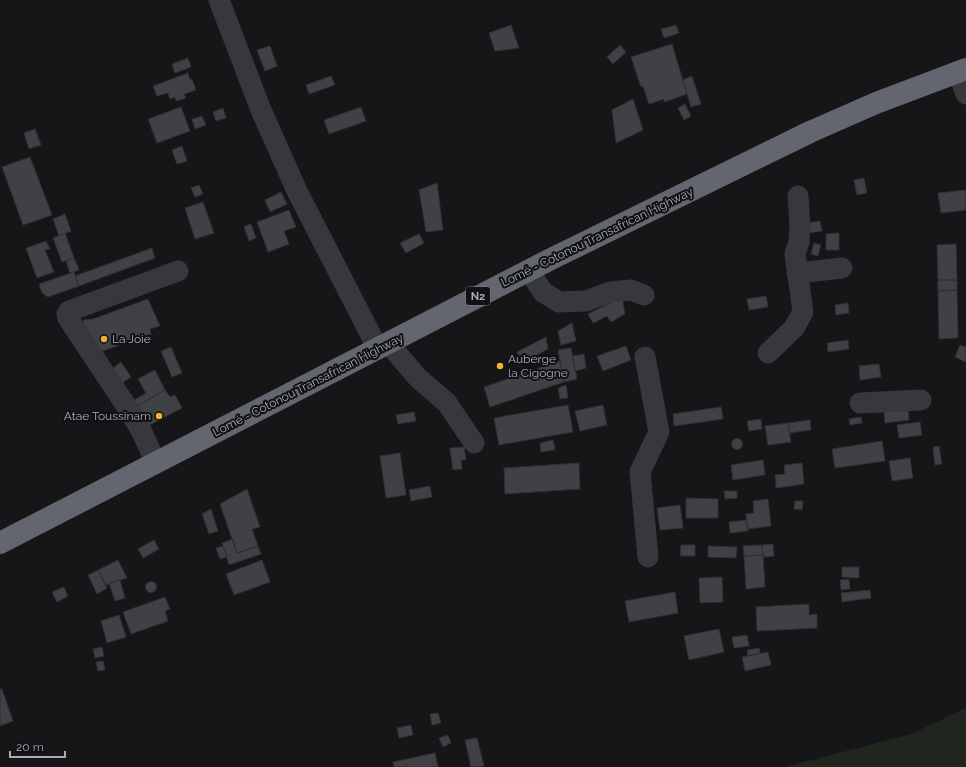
<svg xmlns="http://www.w3.org/2000/svg" width="966" height="767" font-family="Raleway,sans-serif">
	<style>
		.green { fill: #1e261f }
		.building { fill: #404145; stroke: #303034 }
		.lines { fill: none; stroke-linecap: round; stroke-linejoin: round }
		.minor { stroke: #37383d; stroke-width: 21 }
		.highway { stroke: #63666e; stroke-width: 22 }
		.poi-dot { fill: #f2b134; stroke: #111113; stroke-width: 1.5 }
		.labels { text-anchor: middle; dominant-baseline: central; stroke-width: 4; stroke-linejoin: round; paint-order: stroke }
		.shield { fill: #111113; stroke: #7b7e86; stroke-width: 1 }
		.shield-label { font-size: 11px; font-weight: bold; fill: #a8adb8 }
		.street-label { font-size: 12px; fill: #a8adb8; stroke: #111113 }
		.poi-label { font-size: 12px; fill: #a8adb8; stroke: #111113; text-anchor: start }
	</style>
	<rect width="100%" height="100%" fill="#161618"/>
	<path class="green" d="M966,708V767H785L911,734Z"/>
	<path class="building" d="M511,25L519,48L495,51L489,33Z
		M676,25L679,33L664,38L661,29Z
		M672,44L687,94L664,102V99L649,104L643,86L641,87L631,57Z
		M620,45L626,52L613,64L607,57Z
		M270,46L277,66L265,71L257,50Z
		M188,58L191,67L175,73L172,64Z
		M188,73L190,80L192,79L196,90L184,94L186,98L176,101L175,97L170,99L168,93L157,96L153,86Z
		M331,76L335,85L309,94L306,85Z
		M692,76L701,104L691,107L683,80Z
		M633,99L643,130L616,143L612,110Z
		M685,104L691,116L684,120L678,108Z
		M181,107L190,131L157,143L148,119Z
		M361,107L366,121L329,134L324,120Z
		M223,108L226,118L216,121L213,112Z
		M202,116L206,125L195,129L192,119Z
		M35,129L41,145L29,149L24,133Z
		M182,146L187,161L177,164L172,150Z
		M30,157L52,215L23,225L2,167Z
		M864,178L867,193L857,195L854,180Z
		M437,183L443,230L426,232L419,190Z
		M199,185L203,194L195,197L191,188Z
		M966,190V210L941,213L938,193Z
		M281,192L287,204L270,212L265,200Z
		M203,202L214,233L195,239L185,208Z
		M289,210L296,227L284,231L289,244L268,252L257,222Z
		M65,214L71,231L59,236L53,219Z
		M820,221L822,231L808,233L806,223Z
		M251,224L256,238L249,241L244,227Z
		M65,233L74,258L62,262L53,238Z
		M839,233V250H826V234Z
		M419,234L424,243L406,253L400,243Z
		M46,241L50,249L45,250L54,272L37,278L26,248Z
		M814,243L821,245L818,256L811,254Z
		M956,244L957,280H938L937,245Z
		M152,248L155,258L79,286L75,276Z
		M74,258L79,270L70,273L66,261Z
		M74,272L79,286L48,297L42,293L39,284Z
		M938,280H957V290L938,291Z
		M957,290L958,338L939,339L938,291Z
		M766,296L768,307L749,310L747,299Z
		M622,297L625,314L611,322L607,316L593,323L588,314Z
		M148,299L160,326L150,329L151,334L100,352L83,324L84,320L93,319Z
		M848,303L849,313L836,315L835,305Z
		M572,323L576,341L561,345L558,331Z
		M546,337L548,349L522,363L517,352Z
		M848,340L849,349L828,352L827,343Z
		M960,345L966,347V362L955,357Z
		M626,346L631,360L603,371L597,356Z
		M171,347L182,373L172,377L161,351Z
		M571,348L577,379L564,382L558,350Z
		M584,354L586,368L575,371L572,356Z
		M560,361L564,382L490,407L484,387Z
		M121,362L131,377L122,383L112,369Z
		M879,364L881,377L860,380L859,366Z
		M155,370L165,390L137,406L134,400L146,393L138,379Z
		M566,385L568,398L560,399L558,388Z
		M165,390L170,397L175,395L182,408L148,426L137,406Z
		M568,405L573,432L499,445L494,418Z
		M603,405L607,425L580,431L575,411Z
		M721,407L723,419L674,426L673,414Z
		M908,408L909,420L885,423L884,411Z
		M414,412L416,421L398,424L396,415Z
		M861,417L862,423L850,425L849,419Z
		M761,419L762,429L749,431L747,421Z
		M810,420L811,430L790,433L788,423Z
		M920,422L922,435L899,438L897,425Z
		M788,423L791,442L768,445L765,426Z
		M731.5 444a5.5 5.5 0 1 1 11 0a5.5 5.5 0 1 1-11 0Z
		M553,440L555,450L541,452L540,443Z
		M882,441L885,461L835,468L832,449Z
		M939,446L942,464L935,465L933,447Z
		M464,447L466,460H461L462,469L453,470L450,448Z
		M400,453L406,495L386,498L380,456Z
		M910,458L913,478L892,481L889,461Z
		M763,460L765,475L733,480L731,465Z
		M579,463L580,489L505,494L504,468Z
		M802,463L804,484L776,488L775,475L785,474L784,465Z
		M430,486L432,497L411,501L409,490Z
		M247,489L260,527L252,529L258,546L237,553L220,504Z
		M724,491H737V498L725,499Z
		M686,498L718,499V518H686Z
		M768,499L771,526L748,529L746,514L754,513L753,501Z
		M795,501H803L802,510L794,509Z
		M680,505L683,528L660,530L657,508Z
		M211,509L218,531L209,534L202,514Z
		M746,520L748,531L730,533L729,522Z
		M233,539L237,553L258,546L261,554L229,565L222,543Z
		M154,540L159,549L143,558L138,549Z
		M773,544L774,556L763,557L762,545Z
		M681,545H695V556H680Z
		M762,545L763,555L744,556L743,546Z
		M223,546L227,557L220,559L216,548Z
		M708,546L737,547L736,558L708,557Z
		M763,555L765,587L746,589L744,556Z
		M118,560L127,578L106,585L98,570Z
		M262,560L270,582L234,595L226,574Z
		M842,567H859V578L842,577Z
		M98,570L107,588L97,594L88,575Z
		M722,577L723,602L700,603L699,578Z
		M849,579L850,589L841,590L840,580Z
		M120,580L125,598L115,601L109,583Z
		M145.5 587a5.5 5.5 0 1 1 11 0a5.5 5.5 0 1 1-11 0Z
		M64,587L68,596L57,602L52,592Z
		M870,590L871,598L842,602L841,593Z
		M675,592L678,613L629,622L625,601Z
		M165,597L170,609L165,611L168,621L131,634L123,612Z
		M809,604V615L817,614V628L757,631L756,607Z
		M119,615L126,637L107,643L101,621Z
		M719,629L724,652L689,660L684,636Z
		M747,635L749,646L734,648L732,637Z
		M102,647L104,656L95,658L93,649Z
		M759,648L760,653L748,656L747,650Z
		M768,652L771,665L745,671L742,657Z
		M103,661L105,670L98,671L96,662Z
		M0,689H2L13,721L0,726Z
		M438,713L441,723L432,725L430,714Z
		M411,725L413,735L399,738L397,728Z
		M448,735L451,743L443,747L439,738Z
		M477,738L484,766L471,767L465,740Z
		M435,753L438,767H394L393,762Z"/>
	<g class="lines">
		<path class="minor" d="M219,0L261,110L297,191L378,349
			M958,71L966,94
			M529,271L543,292L559,302L586,301L610,292L631,290L644,295
			M797,273L842,268
			M389,344L418,378L447,403L474,443
			M768,353L794,328L803,312L795,254L799,242L800,226L798,196
			M645,357L659,432L640,472L648,557
			M860,403L921,400
			M156,463L141,430L129,410L68,318L67,314L69,311L178,271"/>
		<path class="highway" d="M0,543L551,259L810,132L876,103L966,69"/>
	</g>
	<g class="poi-dot">
		<circle cx="104" cy="339" r="4"/>
		<circle cx="500" cy="366" r="4"/>
		<circle cx="159" cy="416" r="4"/>
	</g>
	<g class="labels">
		<rect class="shield" x="466" y="287" width="24" height="18" rx="3"/>
		<g class="shield-label">
			<text x="478" y="296">N2</text>
		</g>
		<g class="street-label">
			<text transform="translate(597 237) rotate(-26)">Lomé - Cotonou Transafrican Highway</text>
			<text transform="translate(308 385) rotate(-27)">Lomé - Cotonou Transafrican Highway</text>
		</g>
		<g class="poi-label">
			<text x="112" y="339">La Joie</text>
			<text x="508" y="359">Auberge<tspan x="508" dy="14">la Cigogne</tspan></text>
			<text x="151" y="416" text-anchor="end">Atae Toussinam</text>
		</g>
	</g>
	<path d="M10 751v6h55v-6" fill="none" stroke="#a8adb8" stroke-width="2"/>
	<text x="16" y="751" font-size="12" fill="#a8adb8" stroke="#111113" stroke-width="3" paint-order="stroke">20 m</text>
</svg>
